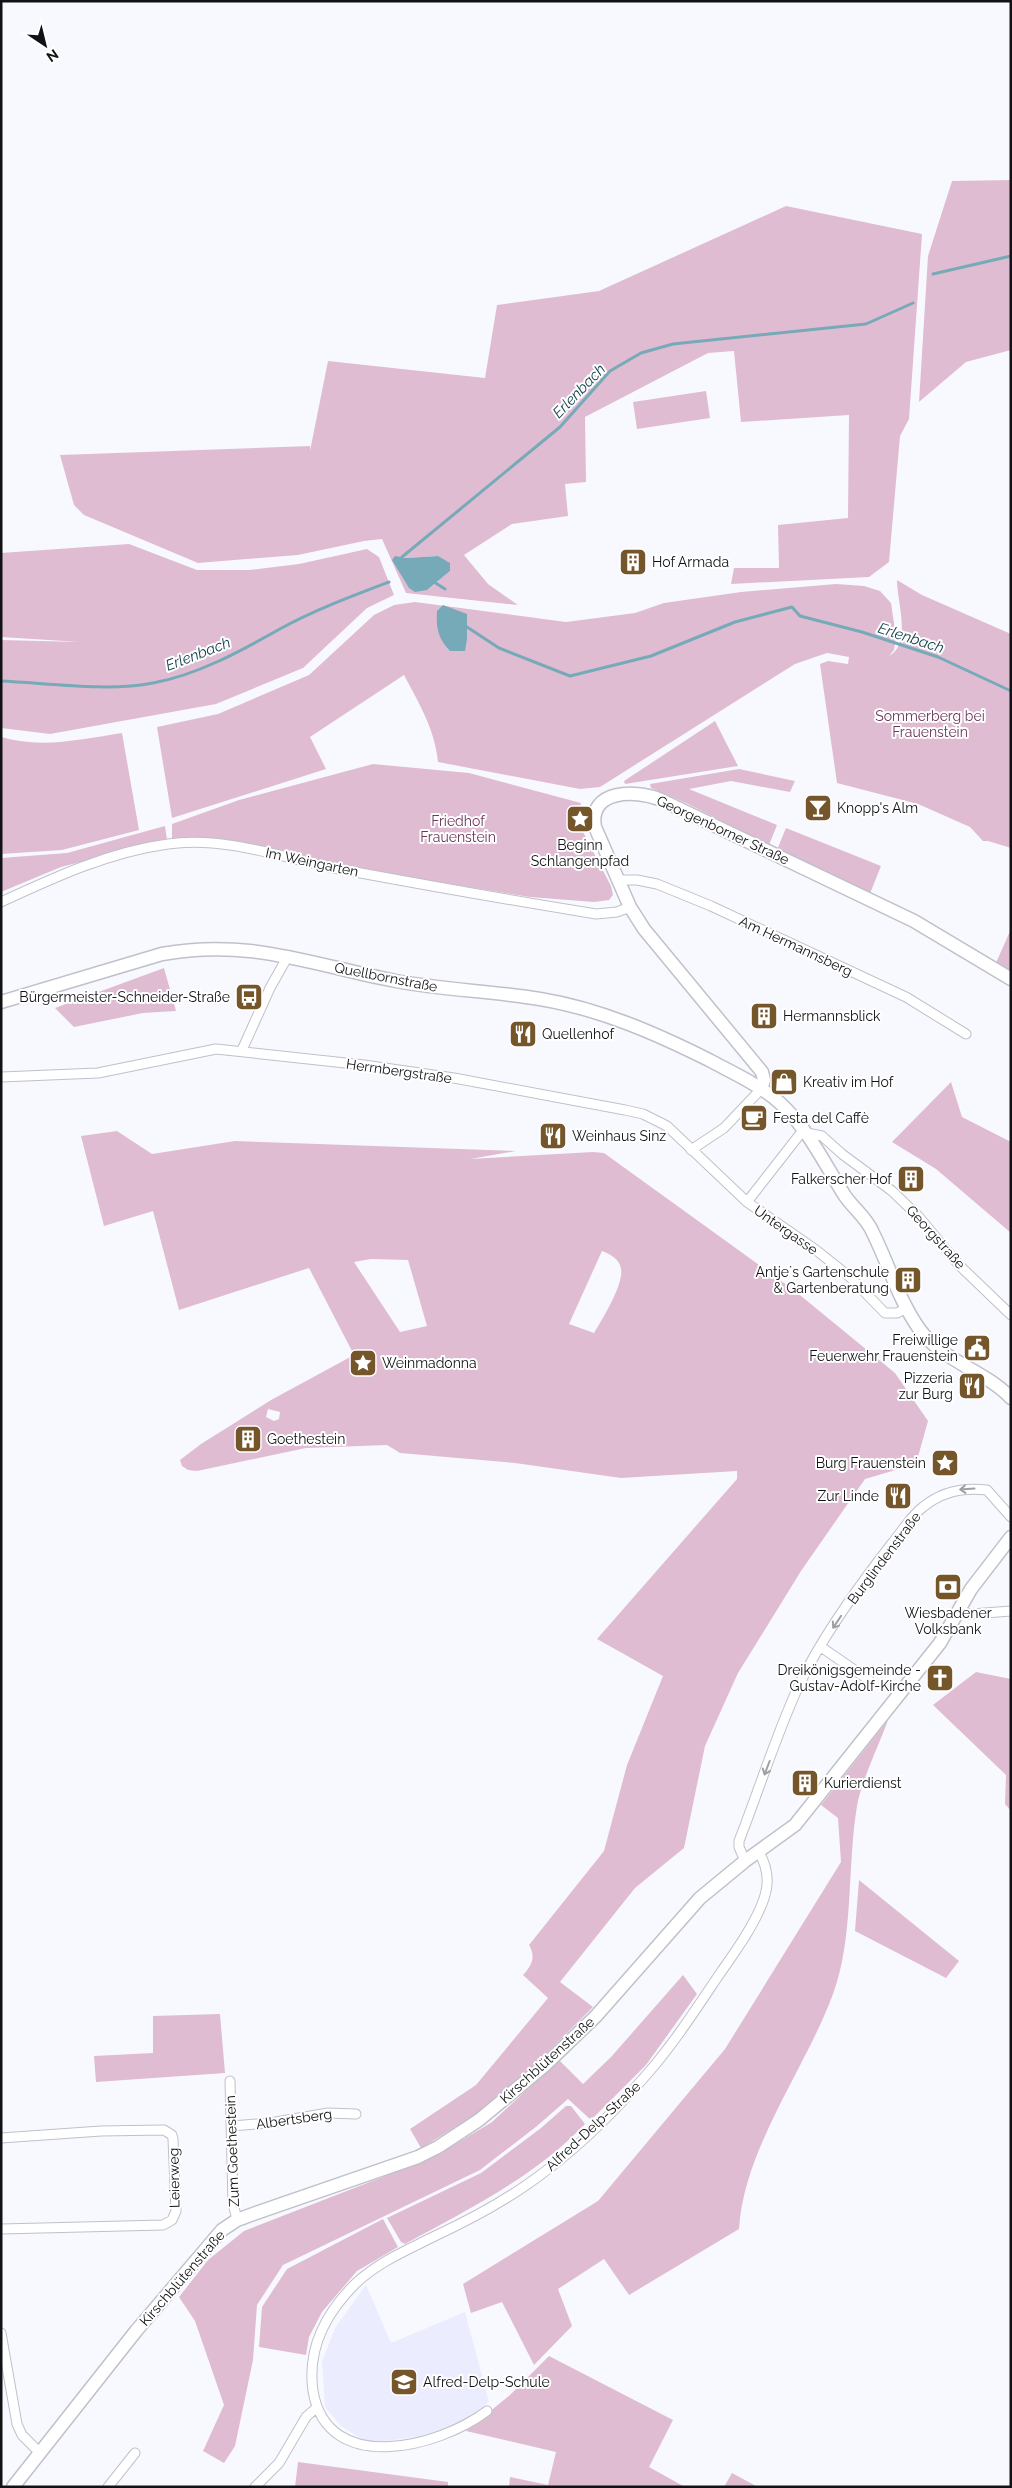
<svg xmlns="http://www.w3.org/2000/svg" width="1012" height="2488" font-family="Raleway,sans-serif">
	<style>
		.built { fill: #ebedff }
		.green { fill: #e0bcd2; fill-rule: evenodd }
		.water { fill: #76aab8 }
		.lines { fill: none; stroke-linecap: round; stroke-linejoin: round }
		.stream { stroke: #76aab8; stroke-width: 3 }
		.minor-casing { stroke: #bfc1ca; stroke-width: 11 }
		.secondary-casing { stroke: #bfc1ca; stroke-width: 15 }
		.minor { stroke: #fff; stroke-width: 9 }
		.secondary { stroke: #fff; stroke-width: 12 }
		.oneway { stroke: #a0a0a1 }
		.labels { text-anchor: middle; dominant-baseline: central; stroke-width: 4; stroke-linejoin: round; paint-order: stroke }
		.poi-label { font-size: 14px; fill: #111215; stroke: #fff; text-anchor: start }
		.park-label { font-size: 14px; fill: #6c375b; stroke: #fff }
		.street-label { font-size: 14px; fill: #111215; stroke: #fff }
		.water-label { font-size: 15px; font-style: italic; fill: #14434e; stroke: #fff }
	</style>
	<rect width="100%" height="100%" fill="#f8f9ff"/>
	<path class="built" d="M366,2285L391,2343L465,2312L489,2402L457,2425L418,2437L368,2443L341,2426L325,2407L322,2362L335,2328Z"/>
	<path class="green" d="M1011,180V350L966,362L919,402L928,256L952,181Z
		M786,206L922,234L909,419L900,436L889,562L869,577L731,584L734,568H779L778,525L848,518L849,415L741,422L734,351L708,353L585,417L586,482L565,484L568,516L512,524L464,555L488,584L518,605L406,593L382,539L364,541L298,555L198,563L84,515L74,505L60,455L310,446V451L328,361L485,378L497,305L599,291ZM401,556L406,558L438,556L450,571L427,590L402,577Z
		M706,391L710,418L637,429L633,402Z
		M129,544L197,570H249L299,564L367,549L379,557L394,595L367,608L303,668L216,704L50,734L1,728V640L80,642L1,637V553Z
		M897,580L922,595L1011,634V848L988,841H983L970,827L918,804L837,783L820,664L828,661L848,664L849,657L827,653L795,664L600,787L580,789L438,762C435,730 419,703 404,675L310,737L326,769L172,818L157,727L218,714L309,675L374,615L394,605L415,602L566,622L635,613L664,603L741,592L836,584L864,586L880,591L891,603L896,637L894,650L889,656C912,644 897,602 897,580Z
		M715,721L738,766L625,784L624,781Z
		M122,733L139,830L62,850L1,854V737C41,749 83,739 122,733Z
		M373,764L469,773L581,803L578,817L580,826L611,886L613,895L609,900L594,902L530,897L393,875L226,841L172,839V824L239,800Z
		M739,769L795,781L790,792L731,781L689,789L777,825L769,845L688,804L651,788L650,784Z
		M165,826L167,840L61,867L1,892V858L67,853Z
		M786,828L881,866L869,896L777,850Z
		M1011,929V975L995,965Z
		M164,968L176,1011L143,1013L74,1027L55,1008Z
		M951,1082L962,1117L1011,1142V1233L936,1169L892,1142Z
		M117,1131L152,1154L235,1141L516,1151L470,1159L593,1152L604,1153L795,1291L895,1373L928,1421L916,1464L865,1479L801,1571L738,1673L705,1746L684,1848L635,1888L560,1982L593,2007L539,2061L475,2115L421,2148L410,2129L476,2085L548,1998L523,1975C532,1965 536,1957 529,1945L604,1851L627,1765L663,1676L597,1639L737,1479V1471L621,1478L515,1463L400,1453L387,1445L306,1448L197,1471L188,1470L182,1466L180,1460L201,1444L271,1400L354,1355L309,1268L179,1310L153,1211L104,1226L81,1136ZM602,1251C610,1254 620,1259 621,1269C624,1284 602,1320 594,1333L569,1324ZM371,1259L408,1260L427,1326L400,1332L354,1262ZM268,1409L280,1412L279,1419L274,1421L266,1417Z
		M976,1672L1011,1679V1811L1005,1804L1006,1775L933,1705Z
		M888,1720C879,1745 861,1782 857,1806C847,1865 854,1938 833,1994C805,2070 744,2148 739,2229L629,2295L604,2259L558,2289L572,2326L534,2365L502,2302L471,2313L463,2284L598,2201L725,2049L841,1862L838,1818L821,1805Z
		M859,1880L959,1961L946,1978L855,1931Z
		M683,1975L697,1994L646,2065L591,2120L568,2099L537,2126L480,2170L283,2265L257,2305L253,2360L235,2446L224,2463L203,2451L224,2405L195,2321L179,2297L208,2260L244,2231L434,2157L492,2122L559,2060L583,2084L611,2057Z
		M220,2014L225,2073L96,2082L94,2056L153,2053V2016Z
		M566,2106H571L585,2124C535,2177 468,2209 405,2244L401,2242L387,2218L481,2173L541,2128Z
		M383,2219L398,2247L357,2271L322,2312L309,2337L306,2355L259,2347L262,2307L287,2269Z
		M549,2356L673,2420L649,2467L685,2487H509L510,2477L548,2485L556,2452L466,2431L510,2395Z
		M298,2462L448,2482V2487H295Z
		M732,2473L758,2487H724Z"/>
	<path class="water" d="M395,556L406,558L438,556L450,563V571L427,590L415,592L409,588L392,560Z
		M443,605L467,614V639L465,651H450C438,638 436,628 437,611Z"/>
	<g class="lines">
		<path class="stream" d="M933,274L1011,256
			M402,560V557L560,427L610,371L641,353L673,344L866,324L913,303
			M434,582L445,589
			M467,627L499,648L570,676L651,656L735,622L792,607L800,616L862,632L938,657L1011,691
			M1,681C47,683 108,692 153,683C197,675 239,652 278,630C312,611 352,596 389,582"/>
		<g class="minor-casing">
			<path id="minor" d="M618,880H637L657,884L711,906L906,997L966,1034
				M1,902C55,877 109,852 168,844C226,836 283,858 339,869C425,885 510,900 596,914L617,912L630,907
				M242,1050L270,988L288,956
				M1,1077L98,1073L216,1049L364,1065L454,1078L625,1110L643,1114L667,1126L747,1202L816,1250L851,1278L885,1313H897L907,1308
				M807,1133L822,1136L842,1154L892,1191L918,1216L959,1265L1011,1315
				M691,1150L724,1128L761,1089
				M747,1202L804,1129
				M959,1612L972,1614L1011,1611
				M821,1647L869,1680
				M745,1861L739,1847V1841C759,1790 776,1735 799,1685C822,1637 861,1583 893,1542C903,1530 911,1516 923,1507C942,1491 963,1487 987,1490L1011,1517
				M230,2081L233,2203L237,2220
				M232,2126L270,2123L328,2113L356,2114
				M1,2138L101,2131L164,2130L172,2135L173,2139L176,2211L172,2220L163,2225L1,2229
				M1,2333L17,2424L22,2435L40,2453
				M487,2411C438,2448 327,2476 313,2391C307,2349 325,2314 355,2284C378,2262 409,2249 437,2235C467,2221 497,2205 525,2186C570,2155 612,2115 648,2073C675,2042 698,2006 721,1972C736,1951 766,1909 767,1884C768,1872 764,1861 759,1852
				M108,2487L135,2453
				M255,2487L279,2463L306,2417L316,2408"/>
		</g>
		<g class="secondary-casing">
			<path id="secondary" d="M1,1002L162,954C250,938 312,965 396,981C444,990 492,991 540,999C600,1009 655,1033 709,1060C733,1073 760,1085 780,1103C809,1130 824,1163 845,1196C854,1209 867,1218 873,1233C889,1265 899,1301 920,1330C944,1362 984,1370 1011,1398
				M761,1089L764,1080L762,1072L644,929L630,907L595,827C588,789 636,790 659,799L914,921L1011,979
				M13,2487L136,2331L222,2230L237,2220L256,2213L418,2157L438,2147L479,2120L544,2066L596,2016L700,1898L745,1861L795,1825L940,1643L971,1589L1011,1537"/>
		</g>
		<use href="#minor" class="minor"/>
		<use href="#secondary" class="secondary"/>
	</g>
	<defs><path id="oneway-shaft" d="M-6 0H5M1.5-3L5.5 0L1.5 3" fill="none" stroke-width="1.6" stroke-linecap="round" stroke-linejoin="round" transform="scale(1.25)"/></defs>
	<g class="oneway">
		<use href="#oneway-shaft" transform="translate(967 1489) rotate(176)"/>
		<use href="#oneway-shaft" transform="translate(837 1622) rotate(124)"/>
		<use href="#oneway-shaft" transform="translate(767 1768) rotate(111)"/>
	</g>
	<defs>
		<g id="building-square" transform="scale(1.4375)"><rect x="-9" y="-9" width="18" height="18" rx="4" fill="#75562b" stroke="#fff"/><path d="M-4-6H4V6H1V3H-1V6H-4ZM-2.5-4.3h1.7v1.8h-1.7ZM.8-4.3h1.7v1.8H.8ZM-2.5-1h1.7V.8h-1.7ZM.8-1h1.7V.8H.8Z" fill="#fff"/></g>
		<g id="bar-square" transform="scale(1.4375)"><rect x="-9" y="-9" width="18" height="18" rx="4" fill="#75562b" stroke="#fff"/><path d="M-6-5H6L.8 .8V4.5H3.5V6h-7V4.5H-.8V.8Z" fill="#fff"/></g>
		<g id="sight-square" transform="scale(1.4375)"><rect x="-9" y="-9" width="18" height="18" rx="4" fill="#75562b" stroke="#fff"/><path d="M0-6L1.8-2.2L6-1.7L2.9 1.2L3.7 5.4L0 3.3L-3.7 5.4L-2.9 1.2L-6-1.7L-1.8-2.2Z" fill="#fff"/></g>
		<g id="bus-square" transform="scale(1.4375)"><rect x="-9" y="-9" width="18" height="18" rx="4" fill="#75562b" stroke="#fff"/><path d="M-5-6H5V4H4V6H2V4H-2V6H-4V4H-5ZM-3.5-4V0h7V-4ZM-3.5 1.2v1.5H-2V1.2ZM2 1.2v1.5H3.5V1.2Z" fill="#fff"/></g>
		<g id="restaurant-square" transform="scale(1.4375)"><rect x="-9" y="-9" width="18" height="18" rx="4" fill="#75562b" stroke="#fff"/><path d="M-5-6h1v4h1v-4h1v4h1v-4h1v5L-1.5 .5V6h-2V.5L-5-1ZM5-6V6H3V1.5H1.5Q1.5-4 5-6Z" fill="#fff"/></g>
		<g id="shop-square" transform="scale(1.4375)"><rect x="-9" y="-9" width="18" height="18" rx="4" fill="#75562b" stroke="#fff"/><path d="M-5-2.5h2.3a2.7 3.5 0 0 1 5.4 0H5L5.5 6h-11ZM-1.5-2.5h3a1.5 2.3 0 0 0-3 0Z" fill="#fff"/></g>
		<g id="cafe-square" transform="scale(1.4375)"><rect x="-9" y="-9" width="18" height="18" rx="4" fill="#75562b" stroke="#fff"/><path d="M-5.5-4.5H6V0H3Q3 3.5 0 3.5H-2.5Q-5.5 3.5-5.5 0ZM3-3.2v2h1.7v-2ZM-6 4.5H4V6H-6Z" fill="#fff"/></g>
		<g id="civic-square" transform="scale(1.4375)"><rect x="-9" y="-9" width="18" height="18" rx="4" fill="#75562b" stroke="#fff"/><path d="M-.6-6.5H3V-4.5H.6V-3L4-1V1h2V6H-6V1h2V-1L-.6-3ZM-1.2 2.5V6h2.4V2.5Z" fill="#fff"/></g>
		<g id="bank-square" transform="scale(1.4375)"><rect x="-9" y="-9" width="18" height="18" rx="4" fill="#75562b" stroke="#fff"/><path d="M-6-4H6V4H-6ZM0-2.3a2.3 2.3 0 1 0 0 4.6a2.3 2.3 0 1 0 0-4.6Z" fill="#fff"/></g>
		<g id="church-square" transform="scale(1.4375)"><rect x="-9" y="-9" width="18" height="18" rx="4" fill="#75562b" stroke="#fff"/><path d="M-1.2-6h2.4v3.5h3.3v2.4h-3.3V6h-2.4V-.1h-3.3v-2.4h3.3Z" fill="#fff"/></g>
		<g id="school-square" transform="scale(1.4375)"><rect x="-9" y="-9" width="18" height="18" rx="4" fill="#75562b" stroke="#fff"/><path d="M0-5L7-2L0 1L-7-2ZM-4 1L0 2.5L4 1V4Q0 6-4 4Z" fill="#fff"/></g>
	</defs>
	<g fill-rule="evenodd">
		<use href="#building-square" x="633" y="562"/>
		<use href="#bar-square" x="818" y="808"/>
		<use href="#sight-square" x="580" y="819"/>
		<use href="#bus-square" x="249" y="997"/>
		<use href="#building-square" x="764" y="1016"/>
		<use href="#restaurant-square" x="523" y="1034"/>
		<use href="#shop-square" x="784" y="1082"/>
		<use href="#cafe-square" x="754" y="1118"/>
		<use href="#restaurant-square" x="553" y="1136"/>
		<use href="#building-square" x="911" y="1179"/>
		<use href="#building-square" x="908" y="1280"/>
		<use href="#civic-square" x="977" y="1348"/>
		<use href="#sight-square" x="363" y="1363"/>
		<use href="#restaurant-square" x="972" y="1386"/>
		<use href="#building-square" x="248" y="1439"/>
		<use href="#sight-square" x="945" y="1463"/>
		<use href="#restaurant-square" x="898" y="1496"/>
		<use href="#bank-square" x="948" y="1587"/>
		<use href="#church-square" x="940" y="1678"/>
		<use href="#building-square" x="805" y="1783"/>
		<use href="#school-square" x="404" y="2382"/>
	</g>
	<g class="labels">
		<g class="poi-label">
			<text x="652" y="562">Hof Armada</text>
			<text x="837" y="808">Knopp's Alm</text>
			<text x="580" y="845" text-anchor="middle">Beginn<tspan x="580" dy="16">Schlangenpfad</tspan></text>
			<text x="230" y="997" text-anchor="end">Bürgermeister-Schneider-Straße</text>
			<text x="783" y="1016">Hermannsblick</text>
			<text x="542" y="1034">Quellenhof</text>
			<text x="803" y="1082">Kreativ im Hof</text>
			<text x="773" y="1118">Festa del Caffè</text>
			<text x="572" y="1136">Weinhaus Sinz</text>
			<text x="892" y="1179" text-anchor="end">Falkerscher Hof</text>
			<text x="889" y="1272" text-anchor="end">Antje´s Gartenschule<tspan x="889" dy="16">&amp; Gartenberatung</tspan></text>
			<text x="958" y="1340" text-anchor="end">Freiwillige<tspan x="958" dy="16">Feuerwehr Frauenstein</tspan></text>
			<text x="382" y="1363">Weinmadonna</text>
			<text x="953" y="1378" text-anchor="end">Pizzeria<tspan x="953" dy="16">zur Burg</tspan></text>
			<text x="267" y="1439">Goethestein</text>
			<text x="926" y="1463" text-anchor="end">Burg Frauenstein</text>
			<text x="879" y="1496" text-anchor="end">Zur Linde</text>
			<text x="948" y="1613" text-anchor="middle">Wiesbadener<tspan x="948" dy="16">Volksbank</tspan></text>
			<text x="921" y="1670" text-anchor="end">Dreikönigsgemeinde -<tspan x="921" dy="16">Gustav-Adolf-Kirche</tspan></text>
			<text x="824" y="1783">Kurierdienst</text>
			<text x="423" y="2382">Alfred-Delp-Schule</text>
		</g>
		<g class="park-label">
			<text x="930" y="716">Sommerberg bei<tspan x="930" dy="16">Frauenstein</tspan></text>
			<text x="458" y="821">Friedhof<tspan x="458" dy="16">Frauenstein</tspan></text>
		</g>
		<g class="street-label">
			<text transform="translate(723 830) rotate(25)">Georgenborner Straße</text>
			<text transform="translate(312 862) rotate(12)">Im Weingarten</text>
			<text transform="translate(796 946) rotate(25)">Am Hermannsberg</text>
			<text transform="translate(386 977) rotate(11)">Quellbornstraße</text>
			<text transform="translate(399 1071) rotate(8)">Herrnbergstraße</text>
			<text transform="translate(786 1230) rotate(35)">Untergasse</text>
			<text transform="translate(936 1237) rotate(48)">Georgstraße</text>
			<text transform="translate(884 1558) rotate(-53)">Burglindenstraße</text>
			<text transform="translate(547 2060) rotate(-42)">Kirschblütenstraße</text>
			<text transform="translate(294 2119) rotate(-8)">Albertsberg</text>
			<text transform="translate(593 2126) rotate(-43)">Alfred-Delp-Straße</text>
			<text transform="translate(232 2151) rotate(-92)">Zum Goethestein</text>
			<text transform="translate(174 2178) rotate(-91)">Leierweg</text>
			<text transform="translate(182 2278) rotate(-49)">Kirschblütenstraße</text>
		</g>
		<g class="water-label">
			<text transform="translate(579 391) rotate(-46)">Erlenbach</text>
			<text transform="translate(911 638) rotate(18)">Erlenbach</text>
			<text transform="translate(198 654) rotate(-21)">Erlenbach</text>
		</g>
	</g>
	<rect width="1012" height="2488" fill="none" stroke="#111215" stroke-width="5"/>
	<g transform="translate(45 45) rotate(145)" stroke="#ffffff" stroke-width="4" paint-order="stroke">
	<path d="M0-4L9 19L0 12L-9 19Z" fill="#111215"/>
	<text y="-8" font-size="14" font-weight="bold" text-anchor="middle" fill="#111215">N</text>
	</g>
</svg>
